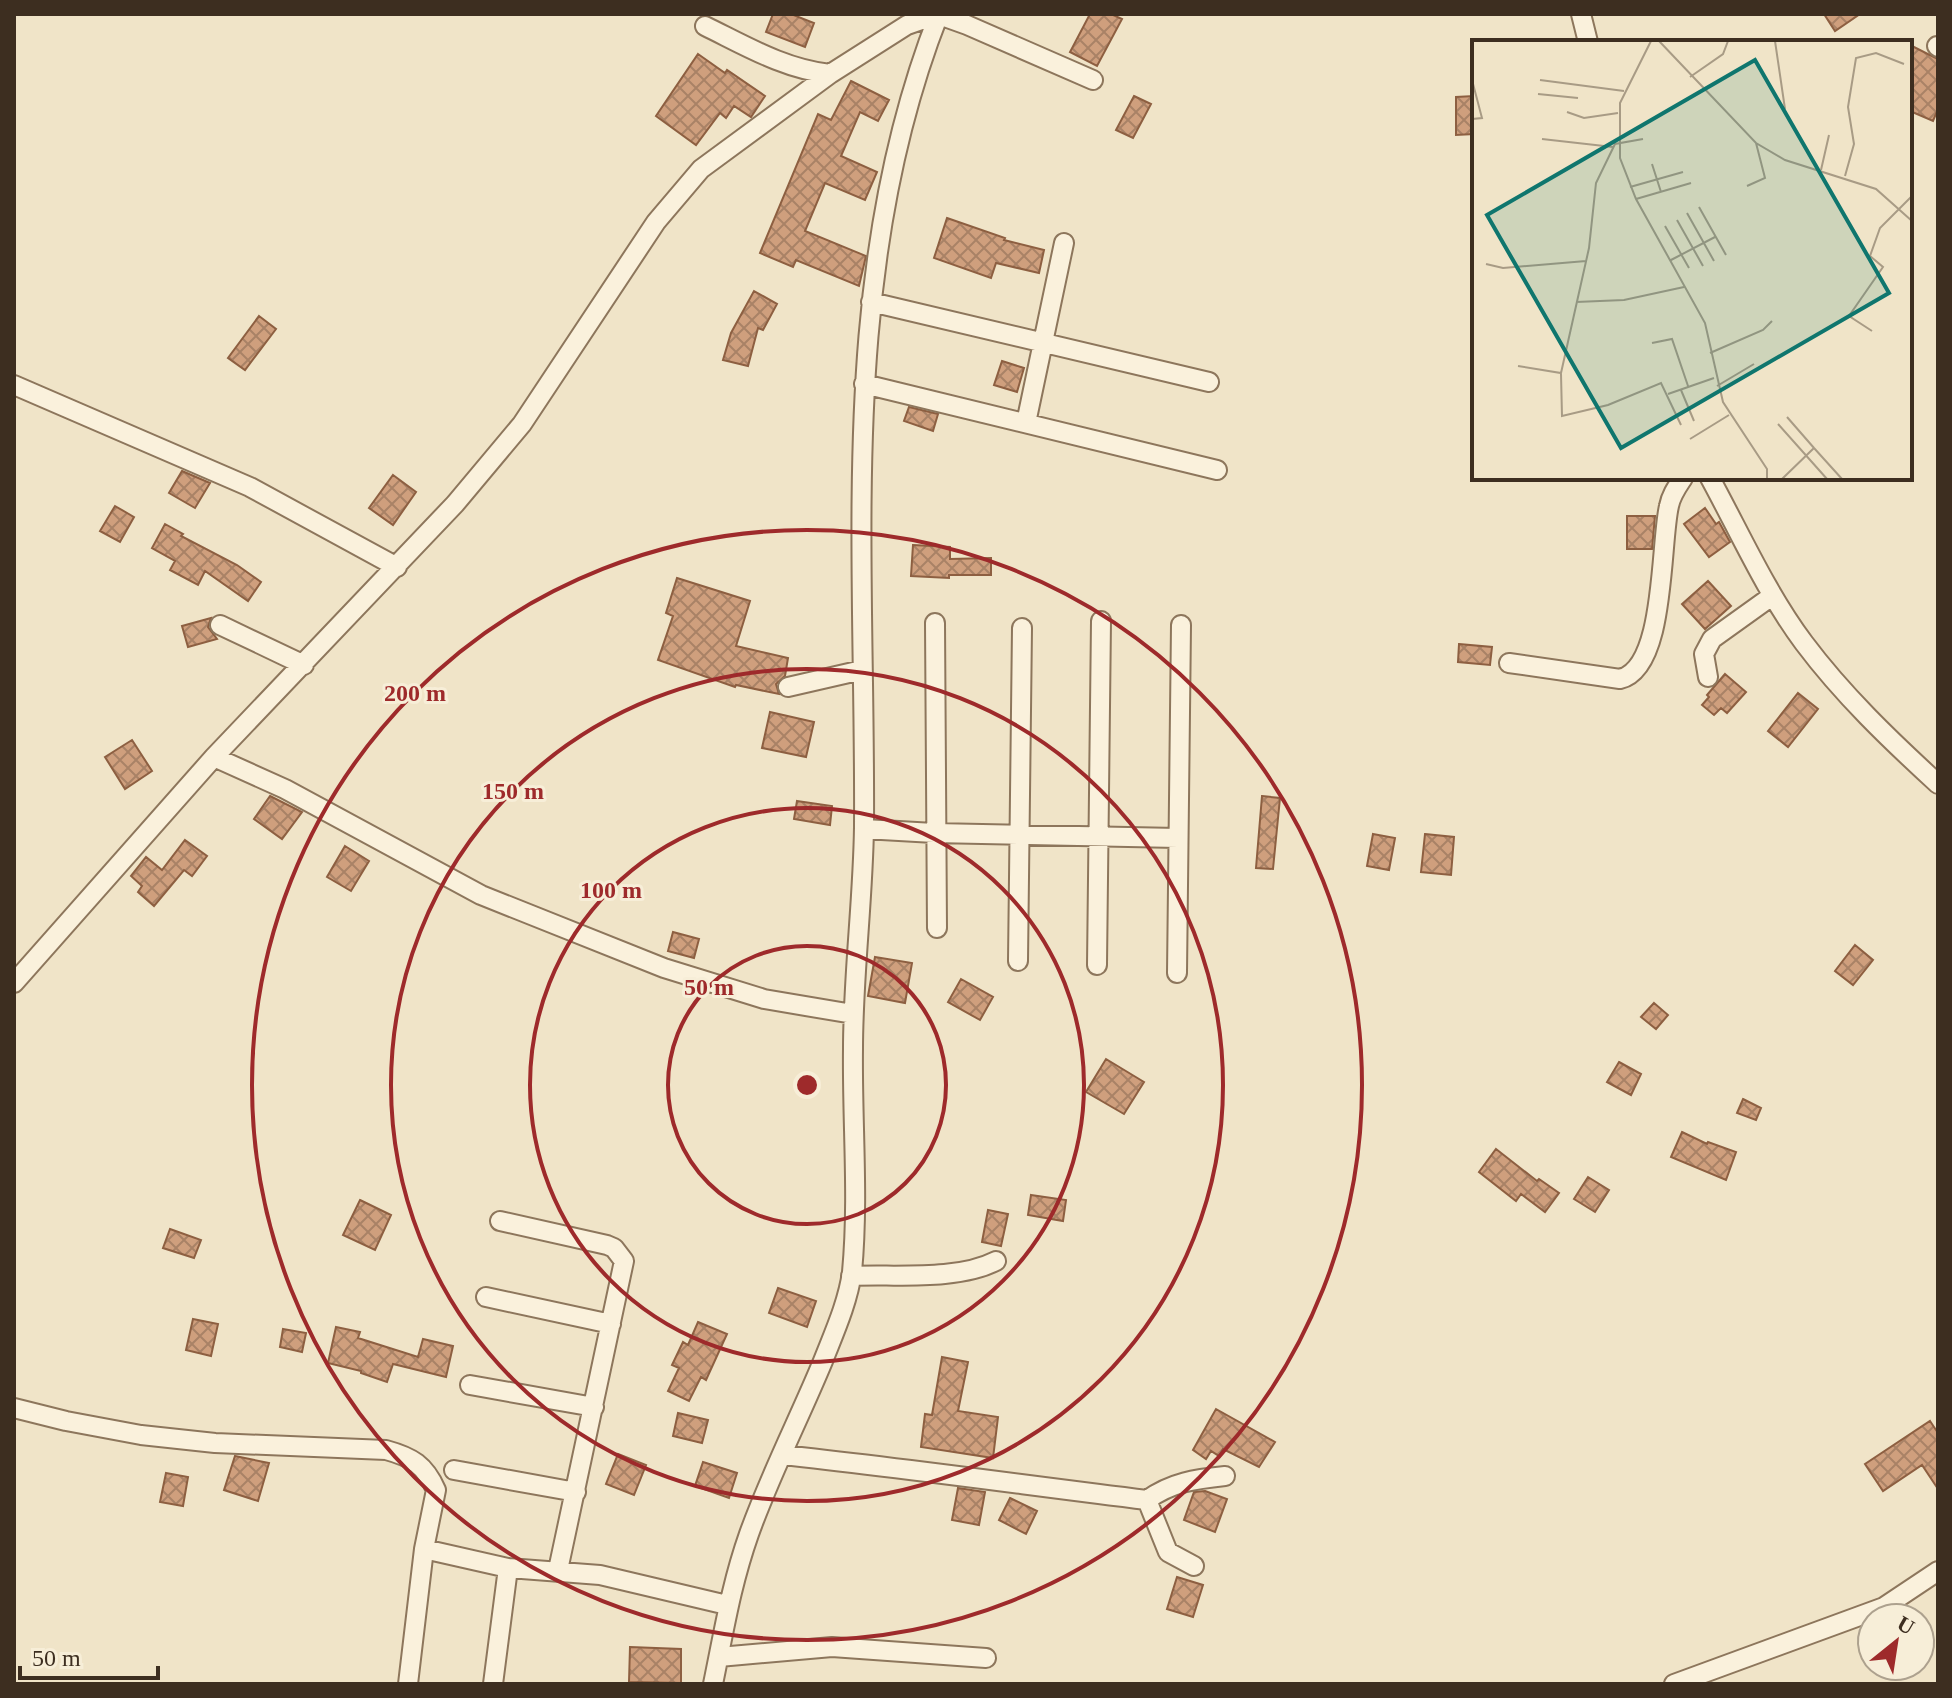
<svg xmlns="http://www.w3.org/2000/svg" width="1952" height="1698" font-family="'Times New Roman',serif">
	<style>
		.building { fill: url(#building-cross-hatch); stroke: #8d5f41; stroke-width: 2 }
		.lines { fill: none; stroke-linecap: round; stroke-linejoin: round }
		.minor-casing { stroke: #8d765c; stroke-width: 22 }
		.minor { stroke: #faf1dc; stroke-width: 18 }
		.ring { fill: none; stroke: #9e2a2b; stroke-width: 4 }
		.inset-road { fill: none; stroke: #a89b85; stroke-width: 2 }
		.view { fill: #0f766e; fill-opacity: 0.15; stroke: #0f766e; stroke-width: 4 }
		.inset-edge { fill: none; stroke: #3d2e20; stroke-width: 4 }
		.centre { fill: #9e2a2b; stroke: #f7eed8; stroke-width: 4 }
		.ring-label { font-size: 24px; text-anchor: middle; font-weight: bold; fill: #9e2a2b; stroke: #f7eed8; stroke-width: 6; stroke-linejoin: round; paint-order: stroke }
	</style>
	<defs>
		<pattern id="building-cross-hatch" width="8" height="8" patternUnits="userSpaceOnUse" patternTransform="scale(2)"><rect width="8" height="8" fill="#cf9f7d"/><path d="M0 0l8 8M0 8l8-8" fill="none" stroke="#a98266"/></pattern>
	</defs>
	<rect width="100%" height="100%" fill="#f0e4c8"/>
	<path class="building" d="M773,14H791L814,23L805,47L766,32Z
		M1090,14H1111L1122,19L1097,66L1070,52Z
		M1824,14H1860L1835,31Z
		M1910,45L1938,59V109L1933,121L1910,111Z
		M698,54L725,73L727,70L765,96L751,117L734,106L726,118L720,113L696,145L656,116Z
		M851,81L889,100L878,121L860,112L841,156L877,172L865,200L825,183L805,231L866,256L859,286L796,260L793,267L760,253L818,114L831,120Z
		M1134,96L1151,104L1133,138L1116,130Z
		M1474,96V134L1456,135V97Z
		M947,218L1005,238L1004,240L1044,250L1039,273L996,263L991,278L934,258Z
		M754,291L777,304L763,330L758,328L748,366L723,360L731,333Z
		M259,316L276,329L245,370L228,358Z
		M1002,361L1024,368L1017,392L994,385Z
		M909,407L938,414L933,431L904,421Z
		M182,471L210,483L195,508L169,493Z
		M393,475L416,492L393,525L369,508Z
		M115,506L134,517L120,542L100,531Z
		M1705,508L1716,524L1719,522L1730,542L1709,557L1684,524Z
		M1627,516H1655L1652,549H1627Z
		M165,524L183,534L181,536L237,565L261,582L248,601L205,571L198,585L170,570L175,561L152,548Z
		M913,545L950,547V559L991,558V575H949V578L911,576Z
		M677,578L750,601L736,646L788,658L785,676L776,684L779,694L736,685L735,687L658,660L673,616L666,613Z
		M1708,581L1731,606L1705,629L1682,604Z
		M211,618L208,627L217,639L188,647L182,626Z
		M1459,644L1492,647L1490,665L1458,662Z
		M1725,674L1746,692L1727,713L1721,708L1714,715L1702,705L1709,697L1707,695Z
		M1798,693L1818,709L1788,747L1768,731Z
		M770,712L814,722L806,757L762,748Z
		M132,740L152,771L125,789L105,757Z
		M270,796L302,812L282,839L254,819Z
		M1262,796L1280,798L1273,869L1256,868Z
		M797,801L832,806L830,825L794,819Z
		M1373,834L1395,838L1389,870L1367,866Z
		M1425,834L1454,837L1451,875L1421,872Z
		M185,840L207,856L192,876L184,870L154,906L138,892L142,886L131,876L146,857L162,870Z
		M345,846L369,861L351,891L327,877Z
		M673,932L699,939L694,958L668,951Z
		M1855,945L1873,960L1853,985L1835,971Z
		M875,957L912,963L905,1003L868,996Z
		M961,979L993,997L980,1020L948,1002Z
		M1654,1003L1668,1015L1656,1029L1641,1017Z
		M1106,1059L1144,1082L1124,1114L1086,1092Z
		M1619,1062L1641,1074L1631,1095L1607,1082Z
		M1743,1099L1761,1108L1756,1120L1737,1113Z
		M1682,1132L1707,1144L1708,1142L1736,1152L1726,1180L1671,1157Z
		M1496,1149L1537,1181L1539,1179L1559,1193L1545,1212L1521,1194L1516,1201L1479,1172Z
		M1588,1177L1609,1190L1595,1212L1574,1199Z
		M1031,1195L1066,1200L1063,1221L1028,1215Z
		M360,1200L391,1215L375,1250L343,1235Z
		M988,1210L1008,1214L1001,1246L982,1242Z
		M170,1229L201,1240L194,1258L163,1248Z
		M778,1288L816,1301L807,1327L769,1313Z
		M193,1319L218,1324L211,1356L186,1350Z
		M698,1322L727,1334L706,1380L701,1377L689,1401L668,1391L679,1368L672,1365L683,1342L688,1345Z
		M336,1327L360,1332L358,1338L418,1357L423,1339L453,1346L446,1377L393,1364L387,1382L361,1373V1371L328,1363Z
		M283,1329L306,1333L302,1352L280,1347Z
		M942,1357L968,1362L958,1411L998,1417L993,1458L921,1447L925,1414L932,1415Z
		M1216,1409L1275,1442L1259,1467L1223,1449L1219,1456L1211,1451L1206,1459L1193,1450Z
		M678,1413L708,1420L702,1443L673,1436Z
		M1930,1421L1938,1433V1489L1922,1465L1883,1491L1865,1464Z
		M618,1454L646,1465L634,1495L606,1484Z
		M235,1456L269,1463L258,1501L224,1490Z
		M703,1462L737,1473L729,1498L695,1486Z
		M166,1473L188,1477L183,1506L160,1502Z
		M958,1488L985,1492L979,1525L952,1520Z
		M1205,1491L1227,1499L1215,1532L1184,1520L1194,1492Z
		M1010,1498L1037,1511L1026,1534L999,1520Z
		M1177,1577L1203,1585L1193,1617L1167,1609Z
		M630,1647L681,1649V1683L629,1682Z"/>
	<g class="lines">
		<g class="minor-casing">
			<path id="minor" d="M1581,14L1588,42
				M705,26C746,46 784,69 830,74
				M1937,46L1938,47
				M871,302L1209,382
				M864,384L1217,470
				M14,385L250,487L397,567
				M1026,423L1064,243
				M1710,478C1740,533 1766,592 1804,643C1843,695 1890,740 1938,784
				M935,623L937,928
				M220,625L304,665
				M1509,663L1620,679C1666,668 1660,544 1669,506C1671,495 1677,487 1683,478
				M1708,677L1704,654L1712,639L1772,596
				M788,687L862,670
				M214,757L285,789L481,895L664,968L764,999L853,1014
				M864,829L934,833L1178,838
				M1018,961L1022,628
				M1097,965L1101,621
				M1177,973L1181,625
				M14,983L214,757L455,504L522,424L656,222L701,169L830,74L907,25L927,18L939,15L967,25L1093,80
				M500,1221L607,1245L614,1248L624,1261L558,1570
				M851,1276C895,1274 957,1281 996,1261
				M486,1297L611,1324
				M470,1385L594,1407
				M14,1408L66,1421L141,1435L215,1443L386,1450C412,1457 425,1465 436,1490L424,1549L408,1684
				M782,1455C904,1468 1025,1485 1147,1500C1172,1482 1196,1479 1225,1476
				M454,1470L576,1492
				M1147,1500L1168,1552L1194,1566
				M424,1549L508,1568L600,1575L727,1605
				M719,1657L832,1647L986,1658
				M493,1684L508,1568
				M713,1684C724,1631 731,1585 749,1534C770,1475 799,1419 823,1361C834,1333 848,1302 852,1272C859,1198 852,1123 853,1049C853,975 863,901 864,827C866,553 836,275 939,14
				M1674,1684L1884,1607L1938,1571"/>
		</g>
		<use href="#minor" class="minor"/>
	</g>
	<g class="ring">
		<circle cx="807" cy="1085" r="139"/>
		<circle cx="807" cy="1085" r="277"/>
		<circle cx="807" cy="1085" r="416"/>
		<circle cx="807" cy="1085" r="555"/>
	</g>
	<g transform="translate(1472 40)">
		<rect width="440" height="440" fill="#f0e4c8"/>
		<path class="inset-road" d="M179,1L148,63V118L164,159L233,283L251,362L295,429V439M187,1L284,103L313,120L404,149L440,181M303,1L313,69M218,37L251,14L256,1M0,40L10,78L0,79M68,40L152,51M66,54L106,58M95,72L112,78L146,73M70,99L141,107M180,124L189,152M349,130L357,95M373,136L382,104L376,67L384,18L404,13L432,24M275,146L293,138L284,103M158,147L211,132M164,159L219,143M227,167L254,215M215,173L242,221M205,180L231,226M193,186L217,228M199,220L243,197M14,224L31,228L114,221M104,262L152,260L212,247M400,291L377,276L411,227L398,216L408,188L440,156M180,303L200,299L216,346M238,313L291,290L300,281M46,326L89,333L117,208L124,143L143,104L171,99M89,334L90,376L136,365L189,343L209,385M245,346L282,324M209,350L222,381M196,354L242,338M315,377L342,408M306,384L355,439M218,399L257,375M310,439L342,408L370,439"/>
		<path class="view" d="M283,20L417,253L149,408L15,175Z"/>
		<rect width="440" height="440" class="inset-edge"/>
	</g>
	<circle cx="807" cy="1085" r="12" class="centre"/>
	<g class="ring-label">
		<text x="415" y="701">200 m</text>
		<text x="513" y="799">150 m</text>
		<text x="611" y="898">100 m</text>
		<text x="709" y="995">50 m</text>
	</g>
	<rect width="1952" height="1698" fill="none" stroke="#3d2e20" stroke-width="32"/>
	<g transform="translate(1896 1642) rotate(30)"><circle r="38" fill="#f7eed8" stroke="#ada18e" stroke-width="2"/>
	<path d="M0-6L14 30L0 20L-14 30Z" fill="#9e2a2b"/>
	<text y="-12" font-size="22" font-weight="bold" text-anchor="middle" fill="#3d2e20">U</text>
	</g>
	<path d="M20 1666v12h138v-12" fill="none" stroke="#3d2e20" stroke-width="4"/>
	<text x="32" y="1666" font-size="24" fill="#3d2e20" stroke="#f7eed8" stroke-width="6" paint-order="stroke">50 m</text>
</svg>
